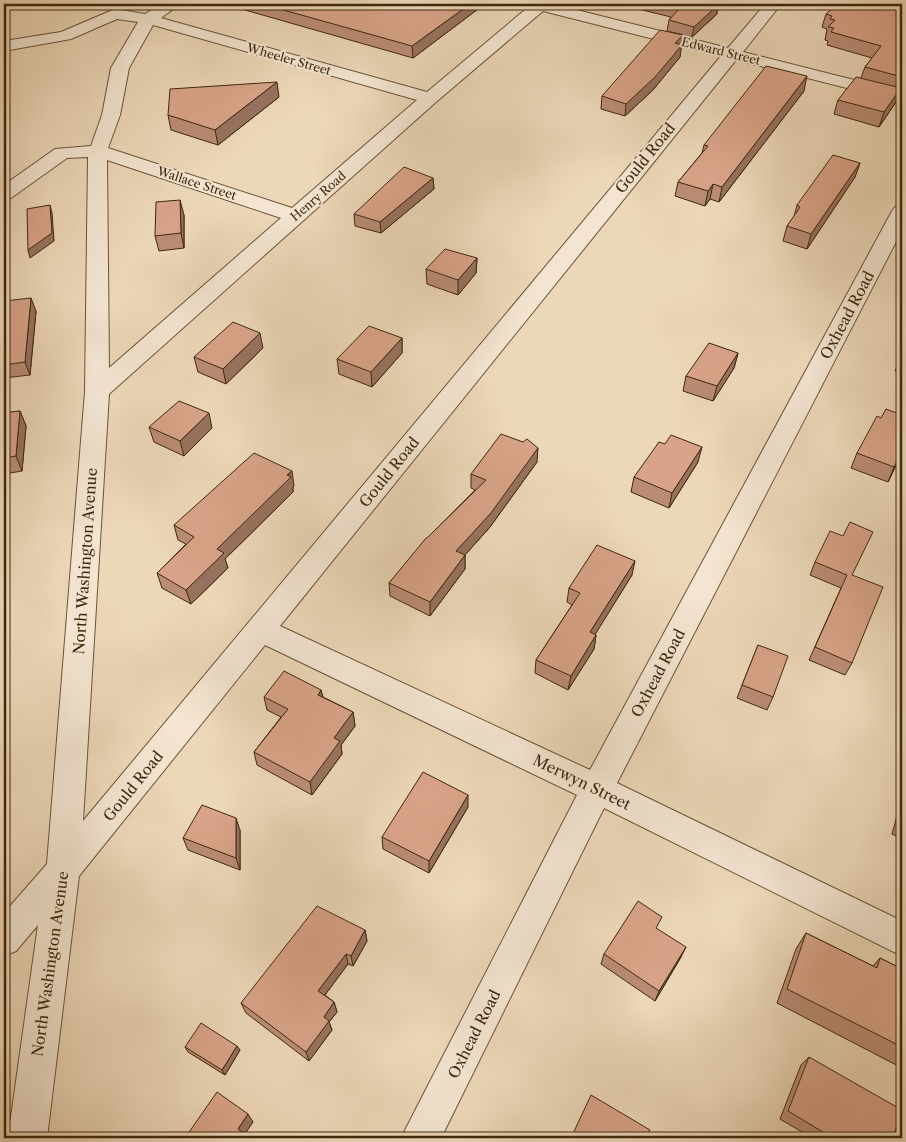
<svg xmlns="http://www.w3.org/2000/svg" width="906" height="1142" font-family="'Libre Caslon Text',serif">
	<style>
		.lines { fill: none; stroke-linecap: round; stroke-linejoin: round }
		.minor-casing { stroke: #6a5437; stroke-width: 2 }
		.minor { fill: #f3e5d1; fill-rule: evenodd }
		.wall { fill: #ba8c75; stroke: #3e280c }
		.shaded-wall { fill: #97725f; stroke: #3e280c }
		.building { fill: #d8a388; stroke: #3e280c }
		.labels { text-anchor: middle; dominant-baseline: central; stroke-width: 4; stroke-linejoin: round; paint-order: stroke }
		.far-street-label { font-size: 12px; fill: #3e280c; stroke: #f3e5d1 }
		.street-label { font-size: 15px; fill: #3e280c; stroke: #f3e5d1 }
	</style>
	<rect width="100%" height="100%" fill="#ecd7b8"/>
	<filter id="stains"><feTurbulence type="fractalNoise" baseFrequency=".004" numOctaves="4"/><feColorMatrix values="0 0 0 0 .2 0 0 0 0 .09 0 0 0 0 .02 0 0 0 .5 -.17"/></filter>
	<radialGradient id="worn" r=".72"><stop offset=".6" stop-color="#630" stop-opacity="0"/><stop offset="1" stop-color="#630" stop-opacity=".3"/></radialGradient>
	<g class="lines">
		<g class="minor-casing">
			<path id="minor" d="M161,4H180L161,18L427,92L532,4H553L728,48L765,4H781L743,52L902,92V102L736,60L280,626L590,770L892,211L895,207L902,205V230L617,783L902,921V956L604,808L441,1138H401L577,795L265,645L79,876L47,1138H8L38,925L16,951L4,956V913L47,864L85,391L88,157L67,158L11,198L4,200V185L55,149L91,146L102,115L111,68L138,22L117,19L71,39L4,51V41L61,32L115,9L145,14ZM543,11L721,56L83,821L109,394L436,102ZM153,25L417,100L292,208L108,148L120,115L129,68ZM107,160L281,218L109,368Z"/>
		</g>
		<use href="#minor" class="minor"/>
	</g>
	<path class="wall" d="M224,4H482V6L413,58Z
		M618,4H725L717,10V14L692,37L667,31L669,20L671,17Z
		M902,4V91H900L896,102L879,127L834,114L838,100L861,78L865,67L872,58L827,45L828,41L825,40L827,29L822,27L826,14Z
		M681,45L680,57L653,90L625,116L601,109L602,96Z
		M804,91L719,202L710,199L705,206L675,196L678,182L702,153L704,145Z
		M279,97L218,145L171,130L168,115Z
		M860,163L855,177L807,249L783,241L787,226L794,217L797,205Z
		M433,178L434,189L381,233L355,226L354,214Z
		M184,215V248L159,251L155,236Z
		M477,258L476,273L458,295L427,284L426,269Z
		M4,301L36,311L30,375L4,378Z
		M402,338V353L372,387L339,374L337,359Z
		M263,348L226,384L198,372L194,357Z
		M738,353L734,368L713,401L683,391L686,376Z
		M902,355V374L895,371Z
		M20,411L26,426L22,471L4,474V413Z
		M149,427L212,428L184,456L154,442Z
		M857,453H902L888,482L851,468Z
		M537,462L490,527L465,555V569L430,616L390,596L389,583L427,538L475,490L471,488V474Z
		M698,462L669,508L631,492L634,477Z
		M294,486L293,487V492L225,559L228,568L191,604L162,588L157,573L186,544L178,540L174,525Z
		M843,536L852,575V663L845,675L809,660L841,588L810,575L815,562Z
		M632,575L595,634L596,635L594,649L568,690L535,673L536,660L572,605L567,602L569,588Z
		M758,645L773,697L767,710L737,698Z
		M321,690L323,697L353,712L355,726L341,745L342,754L312,795L257,765L254,752L281,717L267,710L264,697Z
		M902,798V839L892,834Z
		M468,807L429,873L383,849L382,837Z
		M240,830V870L188,850L183,838Z
		M657,929L681,957L655,1001L601,964L604,954Z
		M365,930L367,941L353,966L348,964L325,995L334,1002L337,1012L329,1022L332,1030L309,1061L246,1013L241,1003Z
		M806,933L873,966L880,958L902,969V1068L777,1003L796,949Z
		M185,1047L240,1050L225,1075L188,1052Z
		M809,1057L893,1138H812L780,1119L801,1065Z"/>
	<path class="shaded-wall" d="M470,4H482V6L413,58L412,46Z
		M716,4H725L717,10V14L692,37L694,27Z
		M683,35L680,57L653,90L625,116L626,104L675,43Z
		M807,76L804,91L719,202L722,187Z
		M277,82L279,97L218,145L215,130Z
		M901,88L896,102L879,127L884,112Z
		M860,163L855,177L807,249L811,234Z
		M433,178L434,189L381,233L380,222Z
		M713,184L710,199L705,206L708,191Z
		M180,200L184,215V248L181,233Z
		M50,205L52,213L54,241L30,258L28,250Z
		M477,258L476,273L458,295V280Z
		M31,298L36,311L30,375L25,362Z
		M260,333L263,348L226,384L223,369Z
		M402,338V353L372,387L371,372Z
		M738,353L734,368L713,401L717,386Z
		M20,411L26,426L22,471L16,456Z
		M209,413L212,428L184,456L180,441Z
		M702,447L698,462L669,508L672,493Z
		M538,448L537,462L490,527L456,565V551Z
		M902,452V453L888,482L894,467Z
		M292,471L294,486L293,487V492L225,559L228,568L191,604L186,590L217,549Z
		M465,555V569L430,616V602Z
		M635,561L632,575L588,646L590,632Z
		M596,635L594,649L568,690L571,676Z
		M321,690L324,704L318,695Z
		M353,712L355,726L341,745L342,754L312,795L310,782L334,738Z
		M468,795V807L429,873V861Z
		M236,818L240,830V870L236,858Z
		M365,930L367,941L353,966L351,956Z
		M686,947L681,957L655,1001L659,991Z
		M346,954L348,964L321,1000L318,991Z
		M334,1002L337,1012L329,1022L332,1030L309,1061L306,1052L324,1017Z
		M237,1046L240,1050L225,1075L222,1070Z
		M248,1114L253,1122L243,1137L238,1129Z"/>
	<path class="building" d="M262,4H470L412,46Z
		M659,4H719L694,27L669,20L679,9Z
		M837,4H902V77L865,67L881,46L831,32L834,28L828,27L835,20L830,19L832,16L826,14Z
		M660,30L683,35L675,43L682,45L655,77L626,104L602,96Z
		M766,66L807,76L722,187L713,184L708,191L678,182L708,146L704,145Z
		M856,77L901,88L884,112L838,100Z
		M277,82L215,130L168,115L170,89Z
		M833,155L860,163L811,234L787,226L800,207L797,205Z
		M404,167L433,178L380,222L354,214Z
		M180,200L181,233L155,236L156,202Z
		M50,205L52,233L28,250L27,209Z
		M445,249L477,258L458,280L426,269Z
		M31,298L25,362L4,365V301Z
		M233,322L260,333L223,369L194,357Z
		M369,326L402,338L371,372L337,359Z
		M709,343L738,353L717,386L686,376Z
		M179,401L209,413L180,441L149,427Z
		M886,409L902,415V452L894,467L857,453L877,416L881,418Z
		M20,411L16,456L4,458V413Z
		M501,434L523,442L527,439L538,448L491,513L456,551L465,555L430,602L389,583L426,538H427L486,480L471,474Z
		M671,435L702,447L672,493L634,477L659,442L665,444Z
		M254,453L292,471L287,475L291,477L217,549L224,553L186,590L157,573L194,537L174,525Z
		M850,522L873,532L852,575L883,587L852,663L815,647L847,575L815,562L830,531L843,536Z
		M597,545L635,561L590,632L596,635L571,676L536,660L580,593L569,588Z
		M758,645L788,656L773,697L742,685Z
		M284,671L321,690L318,695L353,712L334,738L340,741L310,782L254,752L288,709L264,697Z
		M423,772L468,795L429,861L382,837Z
		M202,805L236,818V858L183,838Z
		M638,901L662,917L656,928L686,947L659,991L604,954Z
		M317,906L365,930L351,956L346,954L318,991L334,1002L324,1017L329,1021L306,1052L241,1003Z
		M806,933L877,968L880,958L902,969V1047L787,989Z
		M201,1023L237,1046L222,1070L185,1047Z
		M809,1057L902,1110L893,1138H833L788,1111Z
		M217,1092L248,1114L238,1129L250,1138H185Z
		M591,1095L650,1130L646,1138H571Z"/>
	<g class="labels">
		<g class="far-street-label">
			<text transform="translate(721 51) rotate(14)">Edward Street</text>
			<text transform="translate(289 59) rotate(16)">Wheeler Street</text>
			<text transform="translate(197 183) rotate(18)">Wallace Street</text>
			<text transform="translate(318 196) rotate(-41)">Henry Road</text>
		</g>
		<g class="street-label">
			<text transform="translate(645 158) rotate(-51)">Gould Road</text>
			<text transform="translate(847 315) rotate(-62)">Oxhead Road</text>
			<text transform="translate(389 472) rotate(-51)">Gould Road</text>
			<text transform="translate(85 561) rotate(-86)">North Washington Avenue</text>
			<text transform="translate(658 673) rotate(-62)">Oxhead Road</text>
			<text transform="translate(582 782) rotate(26)">Merwyn Street</text>
			<text transform="translate(133 786) rotate(-51)">Gould Road</text>
			<text transform="translate(50 964) rotate(-82)">North Washington Avenue</text>
			<text transform="translate(474 1034) rotate(-63)">Oxhead Road</text>
		</g>
	</g>
	<rect width="906" height="1142" fill="none" stroke="#ecd7b8" stroke-width="20"/>
	<rect x="5" y="5" width="896" height="1132" fill="none" stroke="#3e280c" stroke-width="2.5"/>
	<rect x="10" y="10" width="886" height="1122" fill="none" stroke="#3e280c"/>
	<rect width="100%" height="100%" filter="url(#stains)"/>
	<rect width="100%" height="100%" fill="url(#worn)"/>
</svg>
